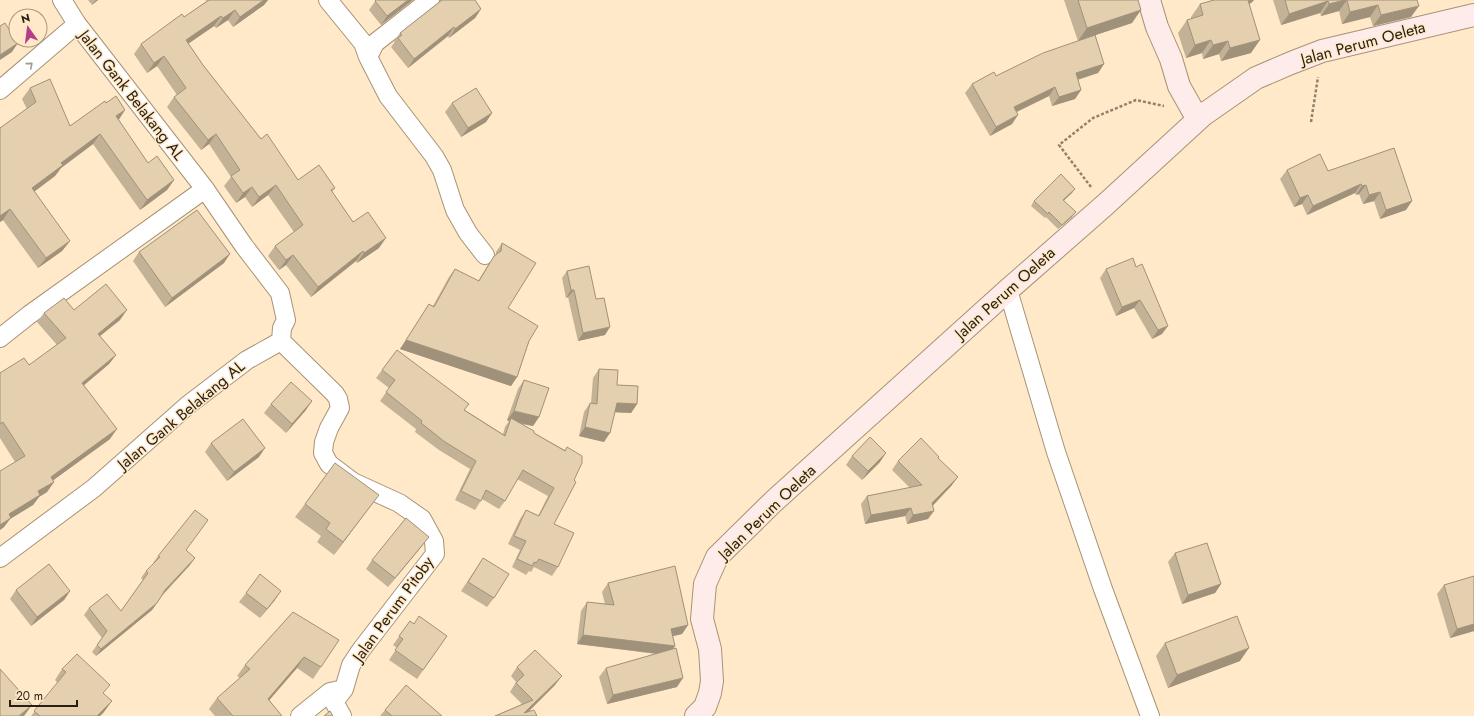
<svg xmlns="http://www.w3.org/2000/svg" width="1474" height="716" font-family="Jost,sans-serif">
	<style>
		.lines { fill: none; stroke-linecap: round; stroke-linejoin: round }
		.street-casing { stroke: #a79375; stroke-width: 20 }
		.secondary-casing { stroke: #a79375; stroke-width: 24 }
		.path { stroke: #90816b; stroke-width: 2.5; stroke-dasharray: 3 2; stroke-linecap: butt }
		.street { stroke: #fff; stroke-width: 18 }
		.secondary { stroke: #fdecea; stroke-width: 22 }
		.wall { fill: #c4b296 }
		.shaded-wall { fill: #a0917a }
		.building { fill: #e4cfaf; stroke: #a0917a }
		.oneway { stroke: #9e9a95 }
		.labels { text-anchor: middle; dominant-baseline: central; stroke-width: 3; stroke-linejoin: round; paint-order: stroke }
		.street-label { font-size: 16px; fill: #271f13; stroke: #ffe9c8 }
	</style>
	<rect width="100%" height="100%" fill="#ffe9c8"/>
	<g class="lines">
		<g class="street-casing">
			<path id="street" d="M328,0L363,43L368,57
				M430,0L375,43L368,57L388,96L434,156L442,170L455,210L468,233L485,255
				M0,90L77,24
				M1008,290L1056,452L1103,589L1150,716
				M0,338L29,315L205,189L77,24L62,0
				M281,341L335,394L338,399L340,408L329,428L324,442L323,453L329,464L353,482L399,503L422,519L434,541L435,554L361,650L351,665L344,689L334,702L342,716
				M0,558L94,488L188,405L247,360L281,341L282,328L286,320L280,293L244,246L205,189
				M300,716L330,692L344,689"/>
		</g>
		<g class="secondary-casing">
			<path id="secondary" d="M1149,0L1157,27L1171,59L1179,86L1193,111L1203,115
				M696,716L705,707L710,693L712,681L710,649L702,619L705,584L717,557L773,502L1008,290L1106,204L1203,115L1256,78L1291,63L1322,51L1474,15"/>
		</g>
		<path class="path" d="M1311,122L1318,77
			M1091,187L1059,145L1093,118L1136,100L1164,106"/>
		<use href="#street" class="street"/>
		<use href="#secondary" class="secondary"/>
	</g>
	<path class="wall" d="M88,0H98L92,5Z
		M205,0H268L264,5L233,27L228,20L216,28L214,26L188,44L203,65L261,139L298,180L335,188L332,192L353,222L379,248L357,263L356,261L311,297L286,265L279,270L268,256L275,246L294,232L268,195L252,207L245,197L236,203L224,186L231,177L209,144L201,150L167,107L174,97L177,95L157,66L147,73L134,54L141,44L184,17L207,1Z
		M376,0H413L381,25L369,10Z
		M440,0H475L481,9L475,18L449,38L448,36L408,68L391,47L394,43V42L400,33L440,1Z
		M1064,0H1138L1132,23L1095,35L1104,64L1098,73L1078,80L1081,90L1075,99L1052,106L1049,96L1017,112L1012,124L990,136L965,93L972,84L996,76L1078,41Z
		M1211,0H1254L1251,3L1249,4L1251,53L1221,61L1219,54L1203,59L1202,53L1186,58L1178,33L1187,20L1191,19V17L1200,4L1211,1Z
		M1273,0H1417L1411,17L1373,26L1370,17L1342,24L1339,11L1321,16L1320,13L1281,25Z
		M30,88L70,126L106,103L125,110L118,120L148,163L174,180L167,190L140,210L93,144L61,168L55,176L34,192L70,241L62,251L38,268L3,220L0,222V128L27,109L22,99Z
		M452,103L492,113L486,122L461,137L445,112Z
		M1394,148L1406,210L1380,219L1374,201L1363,204L1359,194L1356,195L1355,193L1307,215L1302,204L1294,207L1280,179L1287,170L1328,171Z
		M1072,193L1064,200L1072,217L1058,229L1046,217L1045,218L1031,206L1034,201Z
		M502,243L508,308L529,341L517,377L511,386L400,349L429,304L433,306L449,277L455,269L478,281L488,265L496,255V252Z
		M139,252L224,263L165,307L133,261Z
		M1136,267L1162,334L1152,339L1134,308L1116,316L1100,278L1106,269Z
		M567,271L605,335L578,341L568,297L566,298L562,278Z
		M74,310L120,320L100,336L116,355L109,364L84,385L110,439L53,480L54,482L47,492L39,497L33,505L10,519L4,527L0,530V471L15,462L0,438V373L29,365L57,345L37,322L44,313Z
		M599,369L617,385L637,404L631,413L615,412L604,442L579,436L584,412L590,403H591L593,378Z
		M382,370L465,410L503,434L505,427L509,421L507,420L518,389L524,380L539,417L533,426L521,424L534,433L565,450L567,447L574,480L554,524L558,567L552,576L534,567L531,572L529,571L526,575L512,567L520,550L508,544L520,519L526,510L538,516L548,496L517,479L505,501L499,509L482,499L475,510L455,500L470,469L439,450L415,432L416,429L380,401L389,388L376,378Z
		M271,404L306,410L286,433L264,413Z
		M211,443L259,457L227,481L205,452Z
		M852,456L880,462L862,480L846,465Z
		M938,458L952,485L933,505L928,519L907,524L905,516L865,524L861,504L867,496L910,488L892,470L898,461Z
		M305,504L369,508L334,555L317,542L321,536L295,517Z
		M422,546L388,587L366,569L372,560Z
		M186,551L190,565L162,596L152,610L96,656L92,652L102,638L84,615L89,608L121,611L143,580L141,578L146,571L154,563H153L158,556Z
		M1175,553L1221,584L1215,593L1182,604L1168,562Z
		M483,558L494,598L487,607L461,591Z
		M1474,576V631L1450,638L1437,594L1444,585Z
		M608,583L688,625L682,634L673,636L677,687L607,704L599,677L606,668L656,654L577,644L581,611L587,602L605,604L602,592Z
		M16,590L70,591L64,600L31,626L10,599Z
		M246,593L275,600L260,618L239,602Z
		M293,612L321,667L313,679L297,668L269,700L282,716H215L209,709L217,698L240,678L237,676L245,665Z
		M410,621L414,624L447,636L417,679L389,660L397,648L393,645Z
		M1165,643L1240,661L1168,688L1156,656Z
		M517,667L555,685L528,712L537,716H495L522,704L510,692L516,682L511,676Z
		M62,669L104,694V712L100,716H31L58,683L55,680Z
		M385,710L442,716H380Z"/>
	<path class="shaded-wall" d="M96,0H98L92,5Z
		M264,0H268L264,5L233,27L240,17Z
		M408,0H413L381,25L387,16Z
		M1242,0H1254L1251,3L1237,8Z
		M1345,0H1347L1339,11L1321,16L1329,4Z
		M1328,1L1320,13L1281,25L1289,14Z
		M1378,5L1370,17L1342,24L1350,12Z
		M1419,6L1411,17L1373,26L1381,15Z
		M481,9L475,18L449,38L455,29Z
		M235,10L228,20L216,28L223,18Z
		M1141,10L1132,23L1078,41L1087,28Z
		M221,16L214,26L179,50L186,40Z
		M454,27L448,36L408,68L414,59Z
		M1211,40L1202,53L1186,58L1195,45Z
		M1260,40L1251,53L1221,61L1230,48Z
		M1228,41L1219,54L1203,59L1213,45Z
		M18,43L12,52L0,60V55Z
		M164,56L157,66L147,73L154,63Z
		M1104,64L1098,73L1069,82L1076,73Z
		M1055,87L1049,96L1008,116L1014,107Z
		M1081,90L1075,99L1052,106L1059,97Z
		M125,110L118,121L116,116Z
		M492,113L486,122L461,137L468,128Z
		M1018,115L1012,124L990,136L996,127Z
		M100,134L93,144L61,168L55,176L24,199L32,188L61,163Z
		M216,134L209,144L201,150L208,140Z
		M174,180L167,190L140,210L147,200Z
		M1361,184L1355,193L1307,215L1313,206Z
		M276,185L268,195L252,207L259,197Z
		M1366,185L1359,194L1356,195L1362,186Z
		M252,187L245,197L236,203L243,193Z
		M1075,189L1072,193L1060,204L1063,200Z
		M1380,192L1374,201L1363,204L1369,195Z
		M1308,195L1302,204L1294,207L1300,198Z
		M1412,201L1406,210L1380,219L1386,210Z
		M10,209L3,220L0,222V216Z
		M1076,212L1072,217L1058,229L1062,225Z
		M386,238L379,248L357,263L364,253Z
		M70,241L62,251L38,268L46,258Z
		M363,251L356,261L311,297L318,287Z
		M230,254L224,263L165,307L172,298Z
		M293,255L286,265L279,270L286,260Z
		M571,290H574L568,297L566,298Z
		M1140,300L1134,308L1116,316L1122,307Z
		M127,310L120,320L91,343L98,334Z
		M1168,326L1162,334L1152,339L1158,330Z
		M610,327L605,335L578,341L583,333Z
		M406,340L517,377L511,386L400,349Z
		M116,355L109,364L76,392L82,383Z
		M312,401L306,410L286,433L292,424Z
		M617,403L637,404L631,413L610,412Z
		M514,411L539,417L533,426L510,421L511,418L509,421L507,420Z
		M585,427L610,433L604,442L579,436Z
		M117,429L110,439L44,487L51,477Z
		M265,448L259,457L227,481L234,472Z
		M886,453L880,462L862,480L868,471Z
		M958,477L952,485L927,512L932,503Z
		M54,482L47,492L39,497L33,505L10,519L4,527L0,530V525L9,514L38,491Z
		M379,495L369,508L334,555L343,542Z
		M911,508L905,516L865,524L871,515Z
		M934,511L928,519L907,524L913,515Z
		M429,537L422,546L388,587L395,578Z
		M195,558L190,565L160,597L165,590Z
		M1221,584L1215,593L1182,604L1188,595Z
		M70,591L64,600L31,626L37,617Z
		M281,591L275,600L260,618Z
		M157,603L152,610L96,656L101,649Z
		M1474,624V631L1450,638L1457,629Z
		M688,625L682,634L665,638L671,629Z
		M583,635L675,646L669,655L577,644Z
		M1249,648L1240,661L1168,688L1177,675Z
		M304,657L297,668L260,711L268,699Z
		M562,676L555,685L524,716V713Z
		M683,678L677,687L607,704L613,695Z
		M112,701L104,712L100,716H97Z
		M32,705L24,716H19Z"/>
	<path class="building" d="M209,0H264L240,17L235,10L223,18L221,16L186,40L203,65L261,139L267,134L298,180L319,165L335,188L331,190L353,222L368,212L386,238L364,253L363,251L318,287L293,255L286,260L275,246L303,225L276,185L259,197L252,187L243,193L231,176L240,170L216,134L208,140L174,97L186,88L164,56L154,63L141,44L182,14L184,17Z
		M376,0H408L387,16L375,1Z
		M442,0H475L481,9L455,29L454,27L414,59L398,38L402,35L400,33Z
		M1078,0H1138L1141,10L1087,28Z
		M1214,0H1248L1260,40L1230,48L1228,41L1213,45L1211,40L1195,45L1187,20L1203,15L1200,4Z
		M1285,0H1345L1329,4L1328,1L1289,14Z
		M1347,0H1417L1419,6L1381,15L1378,5L1350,12Z
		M5,23L18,43L0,55V26Z
		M1095,35L1104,64L1076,73L1081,90L1059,97L1055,87L1014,107L1018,115L996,127L972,84L994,72L996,76L1043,53Z
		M50,79L70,126L105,101L106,103L116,96L125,110L116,116L148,163L157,156L174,180L147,200L100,134L61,163L63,165L32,188L70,241L46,258L10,209L0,216V128L36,102L30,88Z
		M476,88L492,113L468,128L452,103Z
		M1394,148L1412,201L1386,210L1380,192L1369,195L1366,185L1362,186L1361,184L1313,206L1308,195L1300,198L1287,170L1320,154L1328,171Z
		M1061,174L1075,189L1063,200L1076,212L1062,225L1049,212L1048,214L1034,201Z
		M197,210L230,254L172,298L139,252Z
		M502,243L536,263L508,308L538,326L529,341L517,377L406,340L429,304L434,307L455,269L479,281L494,256L501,251Z
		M1133,258L1136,267L1142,264L1168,326L1158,330L1140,300L1122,307L1106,269Z
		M589,266L596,299L604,298L610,327L583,333L574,290H571L567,271Z
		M106,284L127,310L98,334L116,355L82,383L117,429L51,477L54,482L38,491L40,495L9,514L11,518L0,525V471L25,456L3,422L0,424V373L24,358L29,365L66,338L44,313L64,298L74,310Z
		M397,350L469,404L464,410L505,436L511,418L534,431V433L565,451L567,447L582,456V463L574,480L576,482L554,524L574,533L558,567L539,559L536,563L534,562L532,566L517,559L526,541L514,536L526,510L539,516L554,488L523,470L505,501L486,490L481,501L461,491L476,461L445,442L421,423L422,421L386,392L395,380L382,370Z
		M599,369L618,370L617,385L638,386L637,404L617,403L610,433L585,427L590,403L597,404Z
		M524,380L549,388L539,417L514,411Z
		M291,382L312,401L292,424L271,404Z
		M243,419L265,448L234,472L211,443Z
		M870,437L886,453L868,471L852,456Z
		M921,438L939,457L938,458L958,477L932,503L934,511L913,515L911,508L871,515L867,496L922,485L898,461Z
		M335,463L379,495L343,542L326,529L330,523L305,504Z
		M195,510L208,520L186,550L195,558L165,590L157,603L101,649L97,645L107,631L89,608L107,594L121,611L148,573L146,571L160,557L158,556Z
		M406,518L429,537L395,578L372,560Z
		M1207,543L1221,584L1188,595L1175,553Z
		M483,558L509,574L494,598L468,582Z
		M49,564L70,591L37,617L16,590Z
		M675,566L688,625L671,629L675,646L583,635L587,602L614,605L608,583Z
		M260,574L281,591L267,609L246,593Z
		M1474,576V624L1457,629L1444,585Z
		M293,612L339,640L321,667L304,657L268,699L282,716H233L217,698L250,669L245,665Z
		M419,616L447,636L423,670L395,650L403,639L399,636L410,621L414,624Z
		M1237,616L1249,648L1177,675L1165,643Z
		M676,648L683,678L613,695L606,668Z
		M535,650L562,676L524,713L534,710L537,716H495L533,700L516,683L524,675L517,667Z
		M77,654L110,685L103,693L112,701L97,716H40L34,711L66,672L62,669Z
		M0,669L32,705L19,716H0Z
		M406,685L442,716H392L385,710Z
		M330,711L333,716H324Z"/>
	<defs><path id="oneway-chevron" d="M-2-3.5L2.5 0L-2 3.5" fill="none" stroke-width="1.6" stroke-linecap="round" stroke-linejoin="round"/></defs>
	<use class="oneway" href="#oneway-chevron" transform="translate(30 65) rotate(-41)"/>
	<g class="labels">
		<g class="street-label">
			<text transform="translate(1363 43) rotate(-15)">Jalan Perum Oeleta</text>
			<text transform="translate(132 95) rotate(52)">Jalan Gank Belakang AL</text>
			<text transform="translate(1005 293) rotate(-42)">Jalan Perum Oeleta</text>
			<text transform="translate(181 415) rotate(-40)">Jalan Gank Belakang AL</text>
			<text transform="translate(767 512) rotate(-44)">Jalan Perum Oeleta</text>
			<text transform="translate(393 609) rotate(-54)">Jalan Perum Pitoby</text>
		</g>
	</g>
	<g transform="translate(28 28) rotate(346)"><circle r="19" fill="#ffe9c8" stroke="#a99880"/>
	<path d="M0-3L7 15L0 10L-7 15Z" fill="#b83b8a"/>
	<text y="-6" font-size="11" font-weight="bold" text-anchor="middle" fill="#271f13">N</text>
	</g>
	<path d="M10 700v6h67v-6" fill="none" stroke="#271f13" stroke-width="2"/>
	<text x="16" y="700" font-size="12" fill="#271f13" stroke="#ffe9c8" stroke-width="3" paint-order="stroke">20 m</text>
</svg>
